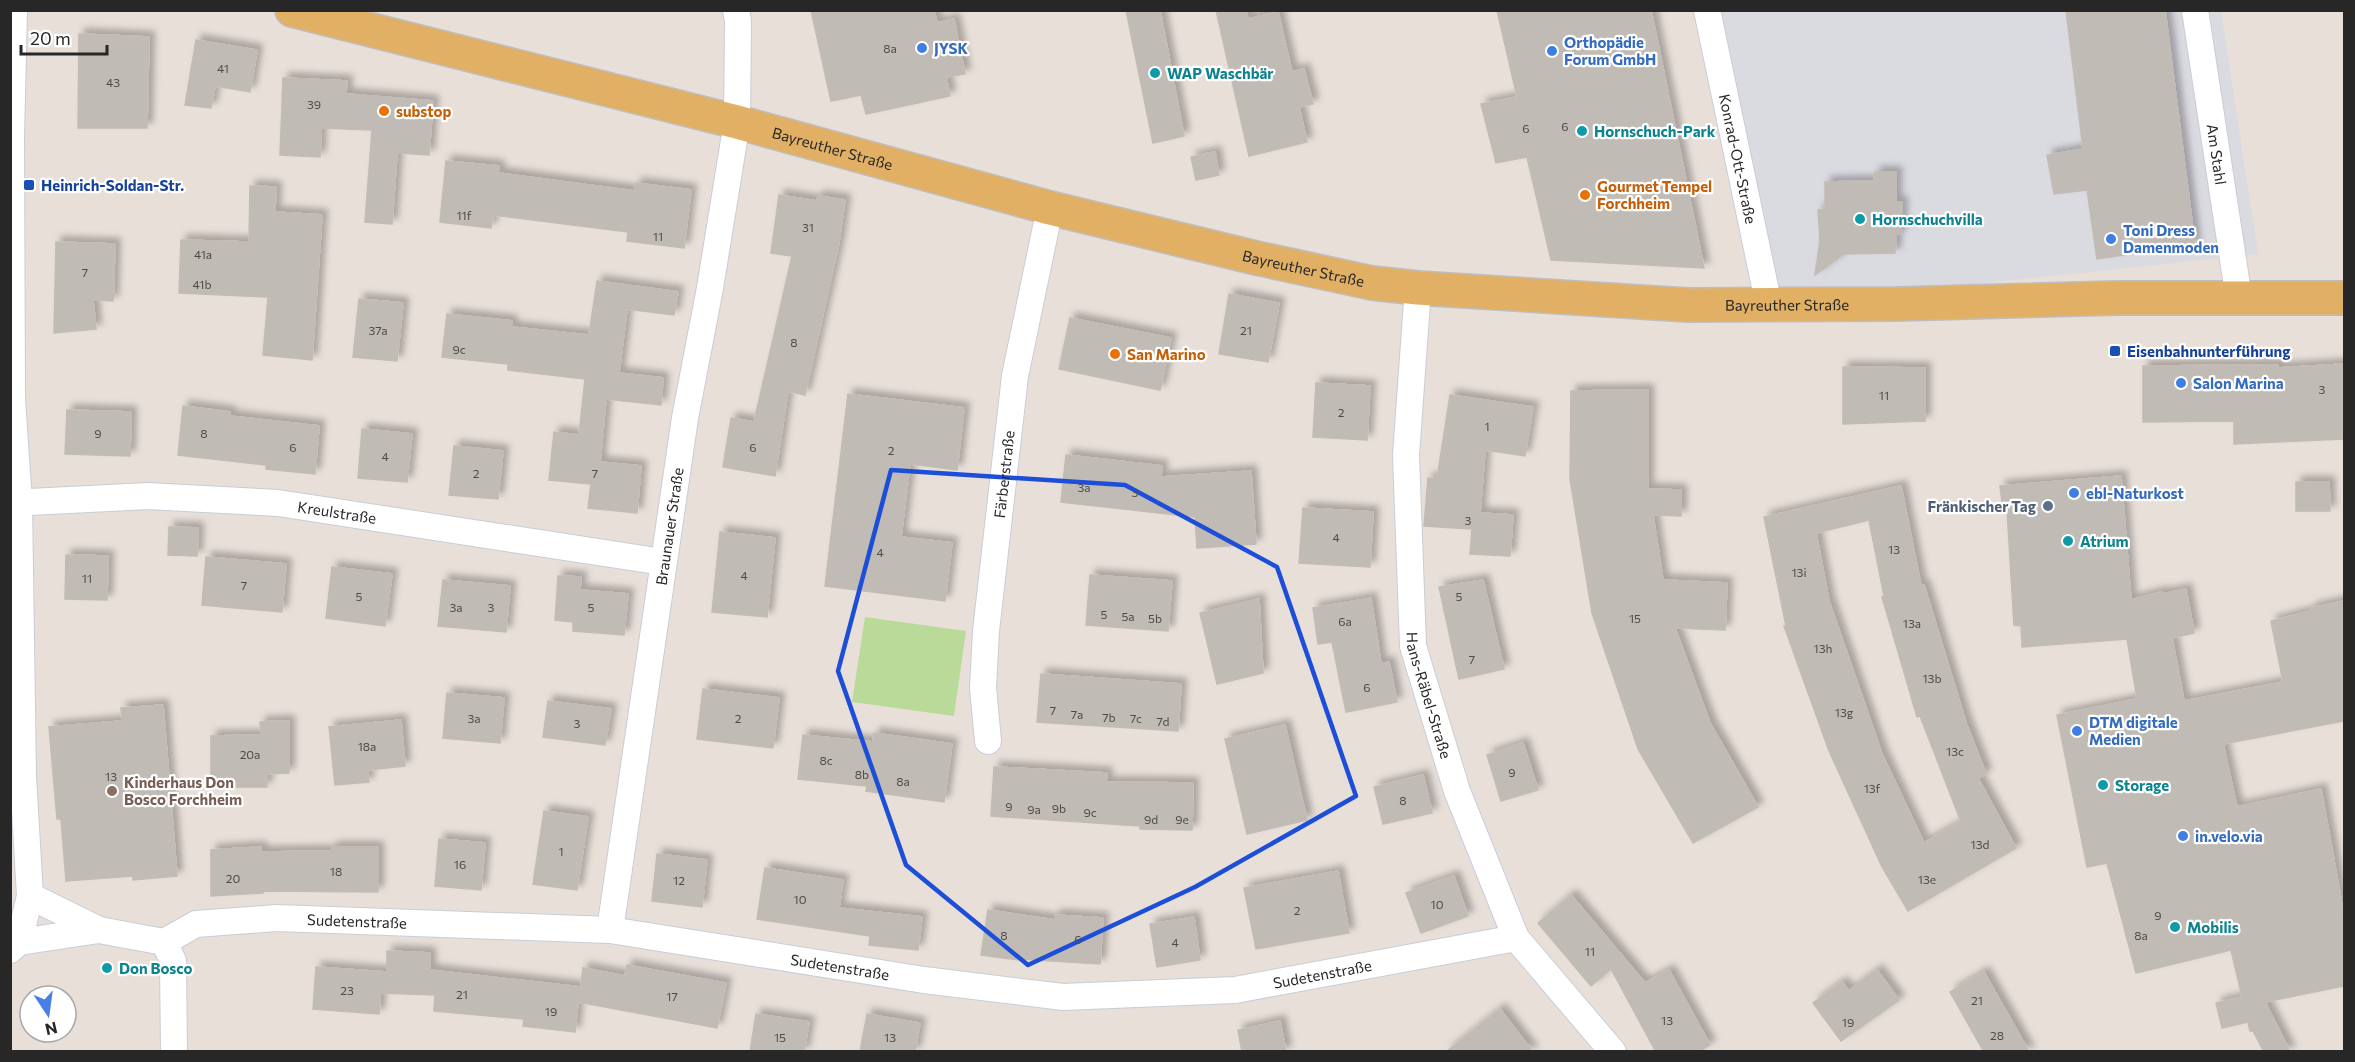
<svg xmlns="http://www.w3.org/2000/svg" width="2355" height="1062" font-family="Commissioner,sans-serif">
	<style>
		.industrial { fill: #dadae1 }
		.green { fill: #bada9a }
		.building { fill: #c0bbb5; stroke: #c3bbb4; stroke-width: 1.5; fill-rule: evenodd; filter: url(#shadow) }
		.lines { fill: none; stroke-linecap: round; stroke-linejoin: round }
		.street-casing { stroke: #c8cdd7; stroke-width: 28 }
		.primary-casing { stroke: #bebebe; stroke-width: 36 }
		.street { stroke: #fff; stroke-width: 26 }
		.primary { stroke: #e1b065; stroke-width: 33 }
		.marked { fill: none; stroke: #1d4ed8; stroke-width: 4.5; stroke-linejoin: round }
		.shop-dot { fill: #3f7fe0; stroke: #fff; stroke-width: 2 }
		.culture-dot { fill: #0f9aa8; stroke: #fff; stroke-width: 2 }
		.food-dot { fill: #e8710a; stroke: #fff; stroke-width: 2 }
		.transit-dot { fill: #1a4fb4; stroke: #fff; stroke-width: 2 }
		.service-dot { fill: #5c6f8a; stroke: #fff; stroke-width: 2 }
		.education-dot { fill: #8d6e63; stroke: #fff; stroke-width: 2 }
		.labels { text-anchor: middle; dominant-baseline: central; stroke-width: 4.5; stroke-linejoin: round; paint-order: stroke }
		.number-label { font-size: 12px; fill: #4d4c4a }
		.shop-label { font-size: 15px; font-weight: bold; fill: #366cbe; stroke: #fff; text-anchor: start }
		.culture-label { font-size: 15px; font-weight: bold; fill: #0d838f; stroke: #fff; text-anchor: start }
		.food-label { font-size: 15px; font-weight: bold; fill: #c56008; stroke: #fff; text-anchor: start }
		.street-label { font-size: 15px; fill: #272727; stroke: #fff }
		.transit-label { font-size: 15px; font-weight: bold; fill: #164399; stroke: #fff; text-anchor: start }
		.service-label { font-size: 15px; font-weight: bold; fill: #4e5e75; stroke: #fff; text-anchor: end }
		.education-label { font-size: 15px; font-weight: bold; fill: #785e54; stroke: #fff; text-anchor: start }
	</style>
	<defs>
		<filter id="shadow"><feDropShadow dx="5.5" dy="-5.5" stdDeviation="3" flood-color="#0004"/></filter>
	</defs>
	<rect width="100%" height="100%" fill="#e8dfd9"/>
	<path class="industrial" d="M1702,11H2221L2258,254L1769,306Z"/>
	<path class="green" d="M865,617L966,631L954,716L852,702Z"/>
	<path class="building" d="M811,10H934L937,23L954,19L965,74L946,77L950,96L866,114L861,95L831,101Z
		M1126,10H1160L1184,136L1153,143Z
		M1216,10H1246L1248,19L1278,12L1292,72L1304,69L1313,104L1299,107L1307,142L1249,156Z
		M1497,10H1651L1704,268L1551,260L1527,157L1496,163L1481,104L1517,97Z
		M2066,10H2165L2195,245L2097,259L2087,190L2054,194L2047,155L2083,149Z
		M79,34L149,37L147,128H78Z
		M196,40L257,50L250,92L215,86L211,108L185,105Z
		M283,78L347,81L346,94L433,101L429,155L397,153L392,224L365,222L372,130L321,128L320,157L280,155Z
		M1215,152L1219,175L1196,180L1191,157Z
		M446,161L499,166L498,173L635,191L636,183L691,190L684,248L627,241L628,232L493,215L491,228L440,222Z
		M1875,172H1896V202H1902L1901,234H1896L1895,253L1844,254L1815,275L1820,240L1818,210L1825,209V182L1874,181Z
		M250,186L276,187L275,212L322,215L312,360L263,355L268,297L179,293L181,240L249,242Z
		M779,195L817,201L818,196L845,200L839,242L805,395L788,391L775,476L723,467L731,418L754,422L792,256L771,253Z
		M56,242L115,244L113,301L93,300L96,329L54,333Z
		M597,281L678,292L674,315L627,309L619,373L663,378L661,405L606,399L600,462L641,466L637,513L588,508L591,484L549,480L554,432L579,435L585,379L508,370V364L442,357L447,314L512,321L511,327L589,335Z
		M1229,294L1279,303L1268,362L1219,354Z
		M359,299L403,303L397,361L353,357Z
		M1070,318L1171,338L1160,390L1059,369Z
		M2344,364V439L2234,444V421L2143,422V366L2278,365V368Z
		M1843,367L1925,368V421L1843,424Z
		M1316,383L1370,386L1367,440L1313,437Z
		M1648,390V489L1681,490V516L1653,515L1663,580L1727,583L1725,630L1675,628L1710,723L1758,807L1693,843L1638,749L1592,613L1570,479L1571,391Z
		M848,394L964,408L957,470L910,464L901,537L952,543L945,601L825,586Z
		M1450,395L1533,407L1525,456L1485,450L1480,513L1513,515L1510,556L1470,554L1472,529L1424,526L1428,478L1437,479Z
		M183,406L230,412V416L319,426L315,474L266,469V465L178,455Z
		M67,410L131,412L130,456L65,454Z
		M362,429L412,434L407,482L358,478Z
		M454,446L503,451L498,499L449,495Z
		M1066,455L1162,466L1161,477L1251,471L1256,544L1197,548L1195,517L1061,502Z
		M2121,476L2131,600L2162,592L2163,594L2186,589L2194,633L2172,638L2184,701L2283,682L2271,621L2312,611L2311,608L2344,601V721L2223,744L2237,807L2321,789L2344,916V986L2265,1002L2290,1052H2264L2253,1031H2250L2248,1022L2222,1028L2216,1003L2242,997L2231,950L2136,973L2107,863L2087,867L2057,715L2137,699L2127,639L2022,647L2021,626L2014,625L2007,510L2003,511L2000,486Z
		M2296,482H2329L2330,511H2296Z
		M1901,486L1921,586L1924,585L1966,723L1986,774L1978,778L2016,848L1908,911L1882,867L1829,751L1784,626H1786L1764,517ZM1869,520L1884,596L1882,597L1917,717L1920,716L1961,822L1924,843L1882,754L1829,601L1816,533Z
		M1303,508L1373,512L1370,567L1299,563Z
		M169,527L198,528L197,556L168,555Z
		M720,532L775,538L767,617L712,612Z
		M66,555L108,556L107,600L65,599Z
		M206,557L286,564L282,612L202,605Z
		M332,567L392,574L385,626L326,618Z
		M1090,575L1172,581L1168,631L1086,625Z
		M558,576L581,577L580,590L628,594L624,635L573,631V622L555,620Z
		M443,580L510,586L506,632L438,626Z
		M1483,580L1504,669L1459,679L1439,587Z
		M1371,598L1381,664L1389,662L1397,702L1346,712L1332,642L1318,644L1313,608Z
		M1259,599L1263,673L1217,684L1200,613Z
		M1041,674L1181,684L1178,731L1037,722Z
		M703,689L779,698L773,748L697,739Z
		M447,693L504,698L500,743L443,738Z
		M548,701L611,709L605,745L543,737Z
		M163,705L177,876L133,880V876L66,881L61,819H57L49,727L122,721L121,708Z
		M401,720L405,766L367,770L369,782L335,785L329,727Z
		M289,721V773L267,774V787H211V736L261,735L260,722Z
		M1285,725L1307,820L1247,834L1225,739Z
		M874,733L952,744L944,802L866,791L867,786L798,779L803,735L873,742Z
		M1523,743L1538,790L1501,801L1487,755Z
		M994,767L1107,773L1106,782L1193,783L1192,830L1140,829V826L991,816Z
		M1423,775L1432,813L1383,824L1374,787Z
		M544,811L588,817L577,890L533,884Z
		M439,839L485,843L481,890L435,886Z
		M261,847V852L332,851V847H378V892L263,891V893L211,896V850Z
		M657,854L707,860L702,907L652,901Z
		M765,868L843,880L839,908L922,917L918,950L869,945L870,936L757,919Z
		M1338,871L1349,933L1256,949L1244,888Z
		M1454,876L1468,916L1421,933L1406,893Z
		M1571,895L1645,983L1669,970L1710,1045L1698,1052H1656L1611,969L1591,986L1538,923Z
		M988,910L1055,920V915L1103,918L1100,964L1020,959L1019,960L981,955Z
		M1194,917L1200,960L1157,967L1150,924Z
		M387,951L430,953V970L580,987L579,999L583,968L625,976L627,965L726,983L717,1028L578,1002L575,1032L523,1026L524,1019L434,1011L435,995L380,993L379,1014L313,1009L316,967L387,972Z
		M1877,970L1899,1000L1841,1041L1813,1003L1842,982L1849,991Z
		M1984,972L2010,1018L2029,1052H1984L1950,992Z
		M1500,1009L1533,1052H1446Z
		M756,1014L809,1022L804,1052H750Z
		M867,1014L920,1023L915,1052H860Z
		M1280,1021L1286,1052H1242L1238,1030Z"/>
	<g class="lines">
		<g class="street-casing">
			<g id="street">
				<path id="s1" d="M1707,10L1769,306"/>
				<path id="s2" d="M2195,10L2239,299"/>
				<path id="s3" d="M1418,288L1406,455L1413,646L1457,791L1516,938L1613,1052"/>
				<path id="s4" d="M10,503L148,496L278,503L663,562"/>
				<path id="s5" d="M988,741L983,688L986,631L1015,376L1050,208"/>
				<path d="M30,896L99,930L164,942"/>
				<path id="s6" d="M610,930L685,418L710,288L737,122L738,21L736,10"/>
				<path d="M19,942L99,930"/>
				<path id="s7" d="M164,942L196,924L277,918L610,930L924,980L1063,997L1235,990L1516,938"/>
				<path d="M164,942L173,961L174,1052"/>
				<path d="M10,950L19,942L30,896L23,776L19,502L12,399L11,138L14,10"/>
			</g>
		</g>
		<g class="primary-casing">
			<g id="primary">
				<path id="s8" d="M292,10L737,122L1050,208L1256,258L1372,283L1418,288L1688,305L1897,304L2117,298H2344"/>
			</g>
		</g>
		<use href="#street" class="street"/>
		<use href="#primary" class="primary"/>
	</g>
	<path class="marked" d="M891,470L1125,485L1277,567L1356,796L1195,887L1028,965L906,865L838,671Z"/>
	<g class="shop-dot">
		<circle cx="922" cy="48" r="6"/>
		<circle cx="1552" cy="51" r="6"/>
		<circle cx="2111" cy="239" r="6"/>
		<circle cx="2181" cy="383" r="6"/>
		<circle cx="2074" cy="493" r="6"/>
		<circle cx="2077" cy="731" r="6"/>
		<circle cx="2183" cy="836" r="6"/>
	</g>
	<g class="culture-dot">
		<circle cx="1155" cy="73" r="6"/>
		<circle cx="1582" cy="131" r="6"/>
		<circle cx="1860" cy="219" r="6"/>
		<circle cx="2068" cy="541" r="6"/>
		<circle cx="2103" cy="785" r="6"/>
		<circle cx="2175" cy="927" r="6"/>
		<circle cx="107" cy="968" r="6"/>
	</g>
	<g class="food-dot">
		<circle cx="384" cy="111" r="6"/>
		<circle cx="1585" cy="195" r="6"/>
		<circle cx="1115" cy="354" r="6"/>
	</g>
	<g class="transit-dot">
		<rect x="23" y="179" width="12" height="12" rx="3"/>
		<rect x="2109" y="345" width="12" height="12" rx="3"/>
	</g>
	<circle class="service-dot" cx="2048" cy="506" r="6"/>
	<circle class="education-dot" cx="112" cy="791" r="6"/>
	<g class="labels">
		<g class="number-label">
			<text x="890" y="48">8a</text>
			<text x="223" y="68">41</text>
			<text x="113" y="82">43</text>
			<text x="314" y="104">39</text>
			<text x="1565" y="126">6</text>
			<text x="1526" y="128">6</text>
			<text x="464" y="215">11f</text>
			<text x="808" y="227">31</text>
			<text x="658" y="236">11</text>
			<text x="203" y="254">41a</text>
			<text x="85" y="272">7</text>
			<text x="202" y="284">41b</text>
			<text x="378" y="330">37a</text>
			<text x="1246" y="330">21</text>
			<text x="794" y="342">8</text>
			<text x="459" y="349">9c</text>
			<text x="2322" y="389">3</text>
			<text x="1884" y="395">11</text>
			<text x="1341" y="412">2</text>
			<text x="1487" y="426">1</text>
			<text x="98" y="433">9</text>
			<text x="204" y="433">8</text>
			<text x="293" y="447">6</text>
			<text x="753" y="447">6</text>
			<text x="891" y="450">2</text>
			<text x="385" y="456">4</text>
			<text x="476" y="473">2</text>
			<text x="595" y="473">7</text>
			<text x="1084" y="487">3a</text>
			<text x="1135" y="492">3</text>
			<text x="1468" y="520">3</text>
			<text x="1336" y="537">4</text>
			<text x="1894" y="549">13</text>
			<text x="880" y="552">4</text>
			<text x="1799" y="572">13i</text>
			<text x="744" y="575">4</text>
			<text x="87" y="578">11</text>
			<text x="244" y="585">7</text>
			<text x="359" y="596">5</text>
			<text x="1459" y="596">5</text>
			<text x="456" y="607">3a</text>
			<text x="491" y="607">3</text>
			<text x="591" y="607">5</text>
			<text x="1104" y="614">5</text>
			<text x="1128" y="616">5a</text>
			<text x="1155" y="618">5b</text>
			<text x="1635" y="618">15</text>
			<text x="1345" y="621">6a</text>
			<text x="1912" y="623">13a</text>
			<text x="1823" y="648">13h</text>
			<text x="1472" y="659">7</text>
			<text x="1932" y="678">13b</text>
			<text x="1367" y="687">6</text>
			<text x="1053" y="710">7</text>
			<text x="1844" y="712">13g</text>
			<text x="1077" y="714">7a</text>
			<text x="1109" y="717">7b</text>
			<text x="474" y="718">3a</text>
			<text x="738" y="718">2</text>
			<text x="1136" y="718">7c</text>
			<text x="1163" y="721">7d</text>
			<text x="577" y="723">3</text>
			<text x="367" y="746">18a</text>
			<text x="1955" y="751">13c</text>
			<text x="250" y="754">20a</text>
			<text x="826" y="760">8c</text>
			<text x="1512" y="772">9</text>
			<text x="862" y="774">8b</text>
			<text x="111" y="776">13</text>
			<text x="903" y="781">8a</text>
			<text x="1872" y="788">13f</text>
			<text x="1403" y="800">8</text>
			<text x="1009" y="806">9</text>
			<text x="1059" y="808">9b</text>
			<text x="1034" y="809">9a</text>
			<text x="1090" y="812">9c</text>
			<text x="1151" y="819">9d</text>
			<text x="1182" y="819">9e</text>
			<text x="1980" y="844">13d</text>
			<text x="561" y="851">1</text>
			<text x="460" y="864">16</text>
			<text x="336" y="871">18</text>
			<text x="233" y="878">20</text>
			<text x="1927" y="879">13e</text>
			<text x="679" y="880">12</text>
			<text x="800" y="899">10</text>
			<text x="1437" y="904">10</text>
			<text x="1297" y="910">2</text>
			<text x="2158" y="915">9</text>
			<text x="1004" y="935">8</text>
			<text x="2141" y="935">8a</text>
			<text x="1078" y="939">6</text>
			<text x="1175" y="942">4</text>
			<text x="1590" y="951">11</text>
			<text x="347" y="990">23</text>
			<text x="462" y="994">21</text>
			<text x="672" y="996">17</text>
			<text x="1977" y="1000">21</text>
			<text x="551" y="1011">19</text>
			<text x="1667" y="1020">13</text>
			<text x="1848" y="1022">19</text>
			<text x="1997" y="1035">28</text>
			<text x="780" y="1037">15</text>
			<text x="890" y="1037">13</text>
		</g>
		<g class="shop-label">
			<text x="1564" y="42">Orthopädie<tspan x="1564" dy="17">Forum GmbH</tspan></text>
			<text x="934" y="48">JYSK</text>
			<text x="2123" y="230">Toni Dress<tspan x="2123" dy="17">Damenmoden</tspan></text>
			<text x="2193" y="383">Salon Marina</text>
			<text x="2086" y="493">ebl-Naturkost</text>
			<text x="2089" y="722">DTM digitale<tspan x="2089" dy="17">Medien</tspan></text>
			<text x="2195" y="836">in.velo.via</text>
		</g>
		<g class="culture-label">
			<text x="1167" y="73">WAP Waschbär</text>
			<text x="1594" y="131">Hornschuch-Park</text>
			<text x="1872" y="219">Hornschuchvilla</text>
			<text x="2080" y="541">Atrium</text>
			<text x="2115" y="785">Storage</text>
			<text x="2187" y="927">Mobilis</text>
			<text x="119" y="968">Don Bosco</text>
		</g>
		<g class="food-label">
			<text x="396" y="111">substop</text>
			<text x="1597" y="186">Gourmet Tempel<tspan x="1597" dy="17">Forchheim</tspan></text>
			<text x="1127" y="354">San Marino</text>
		</g>
		<g class="street-label">
			<text stroke="none"><textPath href="#s8" startOffset="558">Bayreuther Straße</textPath></text>
			<text stroke="none"><textPath href="#s2" startOffset="146">Am Stahl</textPath></text>
			<text stroke="none"><textPath href="#s1" startOffset="152">Konrad-Ott-Straße</textPath></text>
			<text stroke="none"><textPath href="#s8" startOffset="1044">Bayreuther Straße</textPath></text>
			<text stroke="none"><textPath href="#s8" startOffset="1530">Bayreuther Straße</textPath></text>
			<text stroke="none"><textPath href="#s5" startOffset="268">Färberstraße</textPath></text>
			<text stroke="none"><textPath href="#s4" startOffset="328">Kreulstraße</textPath></text>
			<text stroke="none"><textPath href="#s6" startOffset="408">Braunauer Straße</textPath></text>
			<text stroke="none"><textPath href="#s3" startOffset="410">Hans-Räbel-Straße</textPath></text>
			<text stroke="none"><textPath href="#s7" startOffset="198">Sudetenstraße</textPath></text>
			<text stroke="none"><textPath href="#s7" startOffset="684">Sudetenstraße</textPath></text>
			<text stroke="none"><textPath href="#s7" startOffset="1170">Sudetenstraße</textPath></text>
		</g>
		<g class="transit-label">
			<text x="41" y="185">Heinrich-Soldan-Str.</text>
			<text x="2127" y="351">Eisenbahnunterführung</text>
		</g>
		<g class="service-label">
			<text x="2036" y="506">Fränkischer Tag</text>
		</g>
		<g class="education-label">
			<text x="124" y="782">Kinderhaus Don<tspan x="124" dy="17">Bosco Forchheim</tspan></text>
		</g>
	</g>
	<rect width="2355" height="1062" fill="none" stroke="#272727" stroke-width="24"/>
	<g transform="translate(48 1014) rotate(167)"><circle r="28" fill="#ffffff" stroke="#a9a9a9" stroke-width="1.5"/>
	<path d="M0-4.5L10 22L0 15L-10 22Z" fill="#487fe7"/>
	<text y="-9" font-size="16" font-weight="bold" text-anchor="middle" fill="#272727">N</text>
	</g>
	<path d="M21 45v9h86v-9" fill="none" stroke="#272727" stroke-width="3"/>
	<text x="30" y="45" font-size="18" fill="#272727" stroke="#ffffff" stroke-width="4.5" paint-order="stroke">20 m</text>
</svg>
